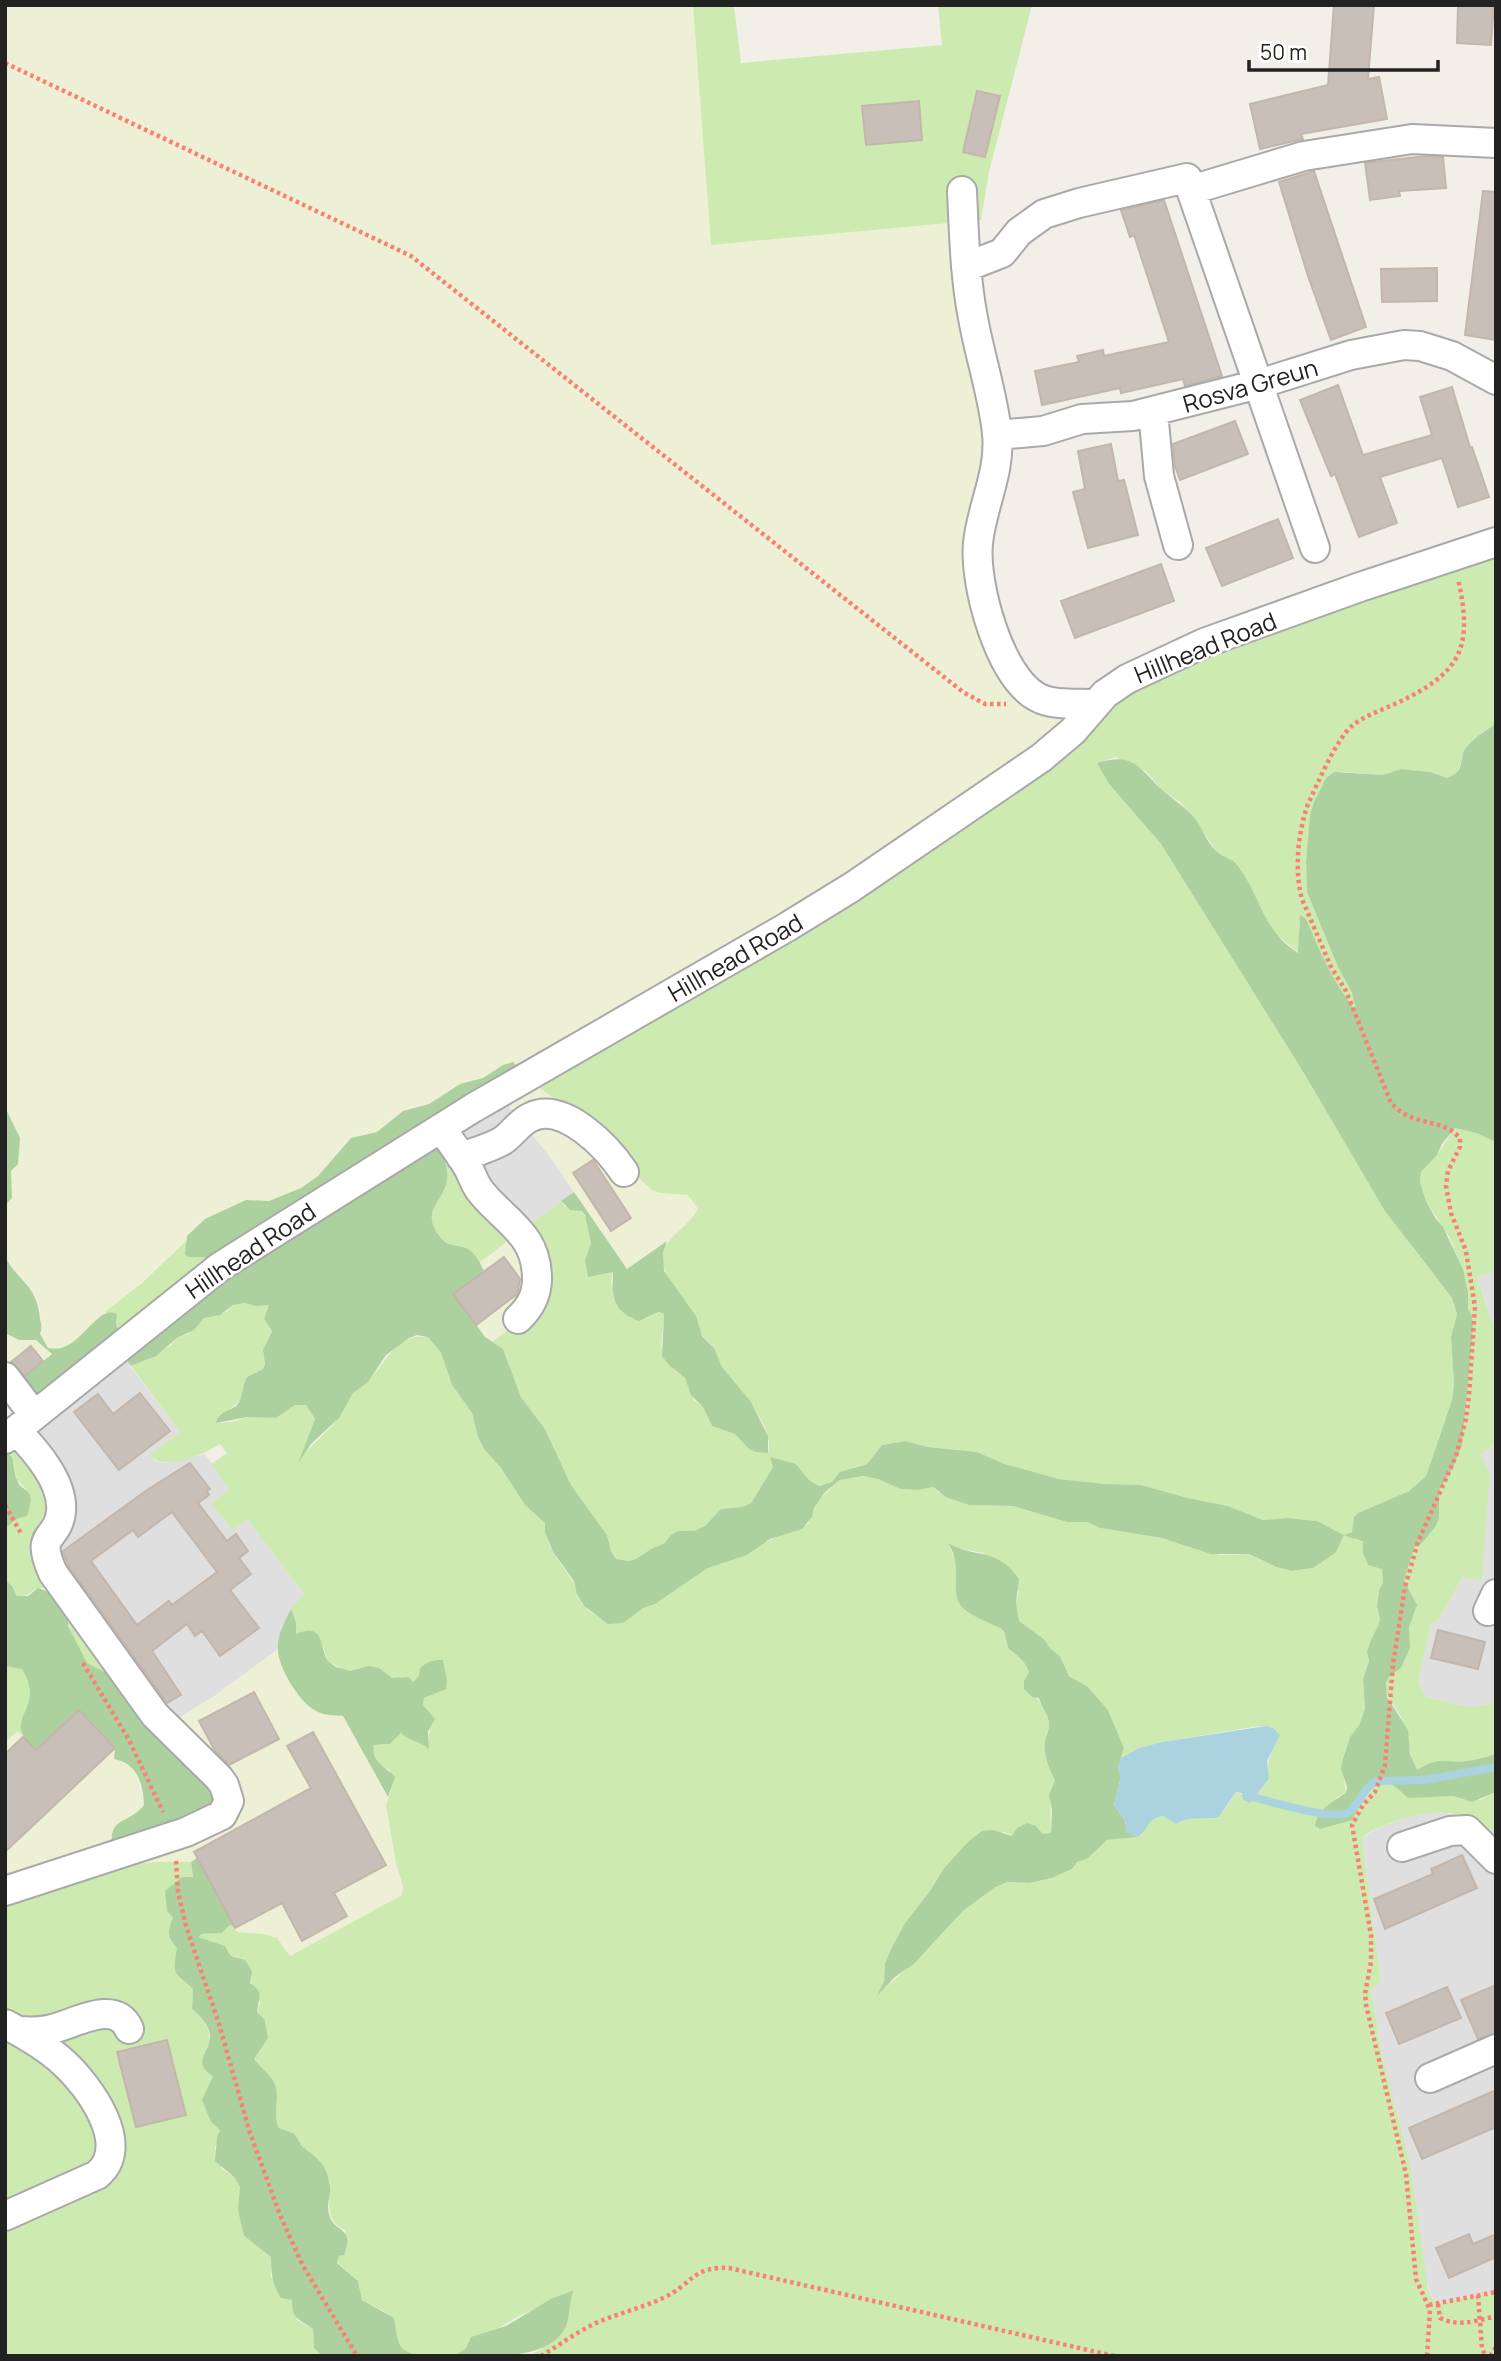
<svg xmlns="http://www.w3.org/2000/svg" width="1501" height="2361" font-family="Manrope,sans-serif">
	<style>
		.residential { fill: #e0dfdf }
		.farmland { fill: #eef0d5 }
		.grass { fill: #cdebb0; fill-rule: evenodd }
		.forest { fill: #add19e }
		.water { fill: #aad3df }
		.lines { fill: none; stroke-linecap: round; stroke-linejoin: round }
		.stream { stroke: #aad3df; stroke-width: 8 }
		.building { fill: #c7bfb8; stroke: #c4b6ab; stroke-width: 2; fill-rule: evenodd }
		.minor-casing { stroke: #a9a9a9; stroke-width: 32 }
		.path { stroke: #fa8072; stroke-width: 4.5; stroke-dasharray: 3.5 3.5; stroke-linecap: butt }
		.minor { stroke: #fff; stroke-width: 28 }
		.labels { text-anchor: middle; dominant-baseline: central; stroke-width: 5; stroke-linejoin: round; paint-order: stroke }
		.street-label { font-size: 24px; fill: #222; stroke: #fff }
	</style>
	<rect width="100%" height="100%" fill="#f2efe9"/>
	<path class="residential" d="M499,1094L546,1151L574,1192L513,1237L439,1131Z
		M1496,1271V1334L1477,1276Z
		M118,1350L181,1433L151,1455L155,1461L167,1463L205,1454L229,1489L211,1503L232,1530L247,1519L304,1594L287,1618L277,1650L213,1697L166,1726L53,1573L17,1431Z
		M1496,1443V1703L1470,1707L1426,1697L1418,1682L1431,1624L1438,1620L1463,1577L1482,1580L1480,1455Z
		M1435,1812L1464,1815L1483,1824L1496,1834V2292L1435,2304L1426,2280L1411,2167L1382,2055L1371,1989L1381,1982L1362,1838L1374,1830L1410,1816Z"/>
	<path class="farmland" d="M5,5H693L698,67L963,222L993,411L978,543L1027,689L1094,705L938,829L518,1067L513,1062L503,1065L483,1078L453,1087L429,1104L409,1107L396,1114L378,1132L362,1134L347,1140L318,1176L301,1188L269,1201L246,1200L205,1219L194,1227L186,1241L160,1265L113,1307L98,1317L79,1338L69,1346L49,1350L52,1354L12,1386L5,1377V1333L12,1338L36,1340L46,1347L40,1334L43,1327L40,1310L35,1294L32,1288L14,1271L5,1256V1206L12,1198L11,1170L18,1155L20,1138L5,1107Z
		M526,1078L618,1145L660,1193L688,1195L698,1209L692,1219L677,1234L627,1270L552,1159L499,1094Z
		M525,1228L528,1315L492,1342L485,1338L453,1294L484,1271L479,1263Z
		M277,1650L287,1675L304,1702L317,1712L343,1716L388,1797L386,1805L396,1863L403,1886L402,1895L290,1957L284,1946L272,1936L238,1932L197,1858L191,1862L125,1865L5,1891V1742L18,1731L37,1750L79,1710L115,1748L114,1754L135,1770L144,1805L139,1812L117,1824L186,1832L166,1726L213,1697Z"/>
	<path class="grass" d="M693,5H734L741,63L942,45L938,5H1032L989,172L981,220L711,245Z
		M1496,543V723C1489,728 1472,739 1468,745C1459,758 1464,772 1447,778L1431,772L1401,769L1383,775L1342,772L1314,802L1310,815L1306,861L1307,892L1338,967L1352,993L1357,1011C1333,984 1321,952 1305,919L1299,922V953L1279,937L1268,925L1237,865L1216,851L1195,819L1180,802L1162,790L1146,771L1124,761L1115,757L1098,763L1109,784L1161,844L1302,1070L1354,1158L1413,1248L1452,1298L1457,1314L1451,1337L1454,1385L1452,1400L1426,1476L1409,1491L1358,1513L1354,1517L1353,1532L1345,1535L1363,1542V1553L1382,1569L1383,1583L1379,1590L1377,1607L1380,1619L1378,1627L1370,1642L1367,1652L1369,1661L1363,1679L1365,1709L1359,1725L1350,1737L1342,1762L1346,1793L1336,1798L1316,1820L1341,1822L1352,1820L1370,1787L1384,1782L1399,1787L1403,1794L1420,1797L1453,1796L1464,1800H1480L1496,1792V1834C1460,1807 1432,1808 1391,1823C1381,1827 1370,1830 1362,1838L1381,1982L1371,1989L1382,2055L1411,2167L1428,2288L1435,2304L1496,2292V2352L1491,2356H529L553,2342L574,2291L517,2317L456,2355L425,2356L410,2354L401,2349L397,2341L396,2329L385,2312L362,2300L358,2281L337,2262L339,2256L344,2255L347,2248L345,2230C319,2218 335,2194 326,2172C319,2154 308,2155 300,2144C298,2141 298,2137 295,2135C291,2132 284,2130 279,2128C273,2116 279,2101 276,2087C273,2076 260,2068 254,2058L268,2038L265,2020L257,2012L260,2002L240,1958L231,1956L228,1950L197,1937L202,1934L222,1933L230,1925L238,1932L263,1934L277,1938L290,1956L402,1895L403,1886L396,1863L386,1805L391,1791L390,1770C379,1765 372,1758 374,1745L390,1744L401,1733L421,1742L428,1748L430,1725L423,1705L424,1698L433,1694L447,1679L443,1660L413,1682L392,1678L368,1666L350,1671L342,1669L327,1660L323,1646L296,1635V1622L291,1609L304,1594L247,1519L232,1530L211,1503L229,1489L211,1464L227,1453L220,1444C205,1454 164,1473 150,1455L180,1432L131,1366L149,1359L171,1345L177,1338L188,1334L204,1318L226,1312L233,1305L245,1303L269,1305C267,1315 263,1322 272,1330L263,1350L265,1364L263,1369L247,1377L240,1400L216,1423L232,1422L247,1417L276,1418L295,1405H306L315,1419L300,1461C311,1444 320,1439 333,1425C341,1416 344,1406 350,1397C356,1389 364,1385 370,1379C387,1360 398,1332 428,1337L441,1353L452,1385L472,1413L478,1437L484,1449L501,1468L525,1505L546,1523C544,1546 561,1563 573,1581C578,1589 577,1598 584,1606C588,1612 596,1614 601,1619L655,1604L708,1568L747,1555L761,1544L808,1524L818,1500L840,1480L863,1476L878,1479L900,1489L915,1490L933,1487L938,1492L969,1505L1013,1506L1067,1522H1087L1100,1528L1162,1538L1220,1555L1248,1554L1276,1567L1292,1571L1313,1568L1332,1555L1344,1535L1317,1521L1288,1518L1263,1520L1228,1506L1188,1498L1141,1485L1105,1484L1059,1479L1005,1464L977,1452L928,1447L905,1441L882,1445L867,1464L854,1467L832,1482L819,1486L810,1481L796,1464L771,1458L773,1467L751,1503L742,1507L721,1509L705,1526L694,1531H678L671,1535L666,1543L651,1549L636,1559L629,1561L616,1559L611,1551L607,1535L571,1485L545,1429L521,1397L503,1349L492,1342L528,1315L525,1228L561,1201L565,1207L582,1211L587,1220L591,1243L585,1260L602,1273L613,1272L611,1281L621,1310L632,1319H645L660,1312L664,1314L661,1347L675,1371L685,1378L694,1400L703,1407L712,1426L736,1434L749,1449L768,1453C776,1426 736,1386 721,1366C717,1360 717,1353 713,1347C710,1342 705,1339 702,1335C693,1324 689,1309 682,1297C673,1283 660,1272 663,1254C665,1238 689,1226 698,1209L688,1195L660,1193L652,1190L641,1180L618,1145L526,1078L788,929L1105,695ZM949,1544L956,1548L983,1553L1019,1592L1016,1602L1019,1621L1045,1640L1050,1648L1060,1656L1069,1676L1088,1687L1108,1710L1124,1748L1121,1758L1139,1748L1162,1742L1259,1726L1273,1728C1279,1752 1263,1756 1269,1780L1252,1797L1236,1792L1224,1811L1209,1819L1193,1817L1176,1824L1163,1816L1149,1821L1145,1826L1143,1833L1138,1837L1107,1840L1087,1859L1077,1862L1072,1869L1052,1878L1029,1883L1007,1882L994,1888L963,1911L923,1955L879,1993L884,1981L885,1963L892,1947L905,1923L930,1891L944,1868L959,1852L1004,1832L1012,1836L1036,1826L1043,1834H1051C1051,1818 1048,1793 1056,1780C1049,1769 1043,1755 1045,1742C1046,1736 1048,1730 1049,1725C1049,1712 1032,1690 1024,1681L1029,1672C1024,1659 1018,1657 1008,1648L1004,1631L982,1618L968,1613L961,1606L956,1591L958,1569Z
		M1455,1128L1476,1133L1496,1142V1271L1477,1277L1496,1334V1443L1480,1455L1490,1472L1482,1581L1463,1577L1438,1620L1431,1624L1418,1682L1426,1697L1470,1707L1496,1703V1754C1487,1757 1477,1759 1468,1761C1448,1764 1436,1757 1417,1770C1407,1753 1410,1731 1399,1714C1394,1704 1385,1698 1386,1685C1387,1675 1398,1673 1402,1665C1410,1653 1409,1643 1409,1629C1410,1616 1417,1617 1413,1598C1412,1592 1406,1587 1404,1580L1414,1547L1422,1543L1436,1526L1439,1511V1491L1453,1468L1462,1445L1473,1329L1468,1309V1292L1463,1269L1449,1237L1426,1201L1420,1182L1421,1172L1437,1155Z
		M439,1131L513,1237L479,1263C468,1244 454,1252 443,1240C417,1211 444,1203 447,1180C448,1174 440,1140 439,1131Z
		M186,1241L188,1257L220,1258L120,1333L116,1325L117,1320L105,1312L142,1283Z
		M5,1440L51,1475L48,1536L116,1678C107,1674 92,1669 86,1662C79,1653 72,1638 69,1627C65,1613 61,1589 42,1588C31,1588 30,1598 17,1596L12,1586L5,1580V1529L15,1519L29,1511L31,1497L26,1489L17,1480L12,1457L5,1452Z
		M5,1666H16L23,1669C43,1703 15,1711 23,1737L18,1731L5,1742Z
		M157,1862H191L193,1877L167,1911L173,1918L169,1927L171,1942L177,1947L187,1983L193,1989L192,2009C204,2018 210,2028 210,2043L206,2047L213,2076L210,2083L220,2130L215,2149L222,2169L234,2177L240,2187L244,2236L271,2257V2277L292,2300L297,2320L313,2329L314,2348L322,2356H5V1891L125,1865Z"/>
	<path class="forest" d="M1496,723V1142L1476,1133L1455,1128L1442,1144L1437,1155L1421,1172L1420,1182L1426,1201L1436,1219L1443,1227L1463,1269L1468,1292V1309L1472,1316L1473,1329L1462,1445L1453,1468L1439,1491V1517L1436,1526L1422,1543L1414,1548L1404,1580L1417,1605L1409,1627L1410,1648L1401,1668L1390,1676L1386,1683L1387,1697L1408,1730L1410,1754L1417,1770C1440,1755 1446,1764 1468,1761C1477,1759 1487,1757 1496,1754V1792L1472,1802L1453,1796L1408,1798C1393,1785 1391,1778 1370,1787L1352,1820L1320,1829L1315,1826C1317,1810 1333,1801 1346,1793L1347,1787L1341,1769L1342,1762L1350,1737L1359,1725L1365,1709L1363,1679L1369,1661L1367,1652L1370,1642L1378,1626L1380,1619L1377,1607L1379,1590L1383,1583L1382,1569L1368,1565L1363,1553V1542C1357,1538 1351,1539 1344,1535L1336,1552L1328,1558L1313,1568L1292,1571L1276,1567L1249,1554H1211L1162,1538L1100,1528L1087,1522H1067L1013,1506L969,1505L946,1497L933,1487L918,1490L900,1489L878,1479L863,1476L840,1480L824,1493L814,1508L812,1517L802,1529L770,1539L747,1555L708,1568L655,1604L643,1608L623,1623L608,1624L584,1606L577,1594L574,1581L553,1552L545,1532V1523L525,1505L501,1468L484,1449L478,1437L472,1413L452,1385L441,1353L428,1337L417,1335L409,1338L386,1355L368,1382L353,1393L339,1418L311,1444L298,1464L315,1419L306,1405H295L276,1418L247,1417L216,1423C220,1410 228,1413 237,1405C243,1398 242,1386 247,1377L263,1369L265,1364L263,1350L272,1331L264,1319L269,1305L256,1306L245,1303L233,1305L220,1315L204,1318L194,1330L177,1338L156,1356L131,1366L118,1350L428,1137L442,1147C443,1157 449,1170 447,1180C444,1203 417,1211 443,1240C449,1247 460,1245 468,1249C476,1254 480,1263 484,1271L454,1294L485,1337L503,1349L521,1397L545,1429L571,1485L607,1535L611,1551L616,1559L629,1561L636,1559L651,1549L665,1543L671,1535L678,1531H694L705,1526L721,1509L742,1507L751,1503L773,1467L770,1457L796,1464L810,1481L819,1486L832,1482L840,1472L867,1464L882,1445L905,1441L928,1447L977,1452L1005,1464L1059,1479L1105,1484L1141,1485L1188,1498L1228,1506L1263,1520L1288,1518L1317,1521L1344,1535L1352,1532L1354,1517L1358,1513L1409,1491L1426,1476L1452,1400L1454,1385L1451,1337L1457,1314L1452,1298L1385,1211L1302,1070L1161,844L1109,784L1097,763C1132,752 1138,766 1160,788C1172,799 1186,807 1196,820C1203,829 1207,843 1216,851C1223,857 1233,859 1238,866C1261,897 1262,930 1298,953L1300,915L1306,919C1320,951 1333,983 1356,1010L1352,993L1338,967L1307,892L1306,861L1310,815L1314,802L1326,778L1334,772L1383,775L1401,769L1431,772L1447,778C1468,770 1457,757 1468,745C1475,737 1487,730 1496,723Z
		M513,1062L518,1067L220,1258L188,1257L185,1254L187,1236L205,1219L246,1200L269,1201L301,1188L318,1176L351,1138L377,1132L403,1111L429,1104L460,1084L483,1078L503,1065Z
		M5,1107L20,1138L18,1164L11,1171L12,1198L5,1206Z
		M574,1192L627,1269L667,1241L663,1253L664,1271L696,1316L702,1336L714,1348L722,1367L751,1402L768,1436V1453L756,1452L749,1449L735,1434L712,1426L703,1407L691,1395L685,1378L670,1366L662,1356L664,1314L659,1312L639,1321C612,1311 612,1296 613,1272L588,1277L585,1260L591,1243L585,1215L582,1211L570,1210L561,1201Z
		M5,1256C18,1283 36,1282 40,1318C41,1325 43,1327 40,1334L48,1348C80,1356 95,1303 117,1314L116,1325L120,1332L43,1407L12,1386L52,1354L36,1340H19L5,1333Z
		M5,1452L12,1457C14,1464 14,1473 17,1480C22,1495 38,1484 27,1516C15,1518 15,1520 5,1529Z
		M948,1543C976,1559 997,1547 1019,1579L1016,1602L1019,1621L1045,1640L1050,1648L1060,1656L1069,1676L1088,1687L1108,1710L1124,1748L1118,1768L1121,1777L1114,1805L1125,1820L1127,1832L1138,1837L1107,1840L1087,1859L1077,1862L1072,1869L1052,1878L1029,1883L1007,1882L994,1888L963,1911L914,1964L895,1977L877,1996L884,1981L885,1963L892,1947L905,1923L930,1891L944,1868L969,1841L982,1831L993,1830L1012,1836L1017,1828L1027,1823L1036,1826L1043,1834L1051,1833L1052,1810L1049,1795L1055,1780C1049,1769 1043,1755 1045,1741C1046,1736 1049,1730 1049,1724C1049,1715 1041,1707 1039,1698L1032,1697L1024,1689V1681L1029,1672C1024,1659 1018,1657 1008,1648L1004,1631C993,1623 968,1616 961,1606C949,1589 964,1568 948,1543Z
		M5,1580L12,1586L17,1596H28L38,1588L54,1594L68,1618V1626L87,1663L116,1678L229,1801L112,1845C109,1816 130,1824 144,1805C143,1783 137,1763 114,1759L115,1748L79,1710L36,1750C31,1745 25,1740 22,1733C15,1713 43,1703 22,1669L5,1666Z
		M291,1609L296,1622V1634C324,1623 319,1643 327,1660L336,1667L350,1671L368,1666L379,1668L392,1678L409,1677L413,1682L419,1676L420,1668C427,1662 432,1660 443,1660L447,1679L446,1689L424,1698L423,1705L435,1719L428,1731L429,1749C420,1741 409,1741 401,1733L390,1744L374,1745C371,1763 386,1766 395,1777L388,1797L343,1716C334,1715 325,1716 316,1711C300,1703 279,1669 278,1651C276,1637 285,1621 291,1609Z
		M197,1858L235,1928L230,1925L222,1933L202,1934L198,1937L225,1946L231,1956L245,1960L252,1971L250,1983C265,1992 258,1998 257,2012L265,2020L268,2038L254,2059C261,2068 273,2076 276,2087C279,2100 273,2116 279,2128C284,2130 291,2132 294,2134C299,2138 299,2144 304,2148C320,2160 327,2165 330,2187C331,2196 326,2205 329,2214C334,2234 356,2226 344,2255L339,2256L337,2263L358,2281L362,2300L394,2318C399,2344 395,2352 425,2356H322L314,2348L313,2329C299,2318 292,2321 292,2300L281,2298C272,2284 271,2273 271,2257L244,2236L238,2210L240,2187L234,2177L215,2161L217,2137L220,2130L211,2122L202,2100L213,2076C195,2065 204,2057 209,2043C214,2030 201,2016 192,2009L193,1989C174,1970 172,1978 177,1948C167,1938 167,1930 173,1918L167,1911L165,1891L182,1877H193L191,1862Z
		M574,2290C568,2303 571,2320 563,2332C542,2361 487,2356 455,2356L466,2348L471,2337L506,2326L551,2299Z"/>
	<path class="water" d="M1266,1726L1273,1728L1280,1735L1267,1761L1269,1779L1250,1803L1243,1800L1242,1793L1236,1792L1219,1817C1201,1821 1195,1814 1176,1824L1163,1816C1145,1820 1149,1829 1138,1837L1127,1832L1125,1820L1114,1805L1121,1777L1118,1768L1121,1758L1139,1748L1162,1742Z"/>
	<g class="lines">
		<path class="stream" d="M1381,1781L1425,1780L1496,1767
			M1252,1797C1271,1801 1335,1822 1349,1812C1361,1803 1363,1786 1378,1781"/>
	</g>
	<path class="building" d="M1334,5H1374L1368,79L1379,77L1387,119L1301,134L1303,139L1260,149L1250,104L1328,85Z
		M1458,5H1494L1491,45L1457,43Z
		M977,91L1000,96L985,157L963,152Z
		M919,101L922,140L866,145L862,106Z
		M1425,156L1443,157L1446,188L1399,191L1400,196L1370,200L1365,163Z
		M1314,171L1366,327L1331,340L1308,276L1279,182Z
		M1483,191L1496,192V340L1465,335Z
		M1164,200L1222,376L1185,386L1183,379L1121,393L1120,388L1042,405L1035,371L1079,362L1077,356L1103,350L1104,356L1169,342L1134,235L1130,237L1121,210Z
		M1437,268V301L1382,302L1381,269Z
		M1338,385L1363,455L1432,435L1420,397L1452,387L1470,447H1472L1489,497L1458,507L1442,458L1380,477L1397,523L1359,537L1335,474L1331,476L1300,400Z
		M1235,421L1248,454L1180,480L1175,466L1173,444Z
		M1111,444L1118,481L1124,480L1138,535L1088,548L1073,492L1085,489L1078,451Z
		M1278,519L1293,558L1222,586L1206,548Z
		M1161,564L1174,601L1075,638L1061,601Z
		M593,1160L631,1218L611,1231L573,1173Z
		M504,1257L520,1279L518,1291L516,1295L476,1325L453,1294Z
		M31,1346L43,1361L25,1376L11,1362Z
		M140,1393L170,1431L119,1470L74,1412L98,1394L113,1414Z
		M190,1463L210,1489L207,1491L209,1495L198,1503L227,1541L236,1534L248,1551L239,1558L251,1574L230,1590L259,1628L220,1656L202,1631L195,1636L187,1624L152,1651L181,1695L167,1703L68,1565L63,1551L147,1490ZM172,1512L217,1572L172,1605L169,1601L137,1625L91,1561L133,1530L138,1537Z
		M1438,1630L1485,1642L1478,1669L1431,1658Z
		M254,1692L279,1739L229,1765L215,1751L199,1721Z
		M79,1710L115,1748L5,1852V1754L23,1737L36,1750Z
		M313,1732L386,1865L334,1893L347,1916L302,1941L282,1903L235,1928L194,1852L311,1788L287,1746Z
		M1462,1855L1477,1888L1385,1929L1374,1899L1433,1874L1431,1869Z
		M1496,1985V2033L1478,2039L1461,2000Z
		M1447,1987L1461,2018L1399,2044L1386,2013Z
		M167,2040L186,2115L136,2127L117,2052Z
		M1496,2090V2127L1422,2159L1409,2128Z
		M1469,2234L1473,2244L1496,2234V2257L1449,2278L1436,2248Z"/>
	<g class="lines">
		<g class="minor-casing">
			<path id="minor" d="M1191,190L1304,156L1412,139L1496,143
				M962,191C964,234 965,277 973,318C980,357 993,395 997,433C1001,472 982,505 978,543C974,584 999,676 1037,697C1053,706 1077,703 1095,704
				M966,267L1002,253L1019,232L1044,214L1079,203L1187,178L1315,548
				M1153,411L1159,476L1178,545
				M997,435L1043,431L1082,419L1133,416L1259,384L1351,355L1404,345L1420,346L1452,356L1496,380
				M441,1128C449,1140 458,1151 466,1164C472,1173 474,1184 481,1192C506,1223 538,1234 537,1281C536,1297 530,1308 518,1319
				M461,1157C475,1152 490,1148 502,1141C513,1134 519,1122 531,1117C564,1101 608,1148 624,1172
				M5,1377L34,1415
				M5,1439L221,1266L473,1108L787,927L852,887L1041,758L1073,731L1105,694L1127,679L1204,643L1360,587L1496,542
				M1488,1611L1496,1594
				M1402,1847L1450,1831L1467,1830L1496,1859
				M5,1891L186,1832L222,1815L229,1801L224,1785L219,1778L155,1715L53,1573C34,1530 57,1543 61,1512C64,1482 35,1450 16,1430
				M5,2024C26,2035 47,2047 64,2063C89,2086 133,2146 97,2175L5,2216
				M18,2031C30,2032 41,2032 52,2029C75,2024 115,1998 129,2029
				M1430,2078L1496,2049"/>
		</g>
		<path class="path" d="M5,63L411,256L963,692L985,704H1006
			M5,1505L22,1535
			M83,1663L129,1740L163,1812
			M176,1861L178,1892L186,1926L219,2024L250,2133L280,2215L302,2264L357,2356
			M1478,2295L1482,2349L1486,2356
			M1438,2304L1440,2318C1458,2327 1477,2321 1496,2316
			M1429,2305L1496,2292
			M541,2356C558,2346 574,2334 592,2325C614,2314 640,2309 663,2298C692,2285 692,2266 729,2268L1114,2356
			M1427,2356L1430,2310L1416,2279L1406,2174L1366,2005L1365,1994L1371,1962V1935L1352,1825L1363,1805L1375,1792L1385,1765L1393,1664L1405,1587L1418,1542L1456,1456L1466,1419L1469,1395L1475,1307L1466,1251L1451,1213L1446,1186L1448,1171L1460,1147V1139C1446,1118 1413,1128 1391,1103L1346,991L1331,967L1302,899C1294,870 1298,832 1308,804C1318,783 1336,739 1353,725C1366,715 1382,710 1397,703C1460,673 1474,649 1458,579
			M1490,2356L1496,2347"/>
		<use href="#minor" class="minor"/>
	</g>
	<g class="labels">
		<g class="street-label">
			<text transform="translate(1250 385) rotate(-16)">Rosva Greun</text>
			<text transform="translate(1205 647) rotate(-22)">Hillhead Road</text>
			<text transform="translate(735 957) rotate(-30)">Hillhead Road</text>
			<text transform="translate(250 1250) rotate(-34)">Hillhead Road</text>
		</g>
	</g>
	<rect width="1501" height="2361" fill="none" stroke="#222222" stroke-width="14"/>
	<path d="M1249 60v10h189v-10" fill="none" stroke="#222222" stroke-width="3.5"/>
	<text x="1260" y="60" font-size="21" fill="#222222" stroke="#ffffff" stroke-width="5" paint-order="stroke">50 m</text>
</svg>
